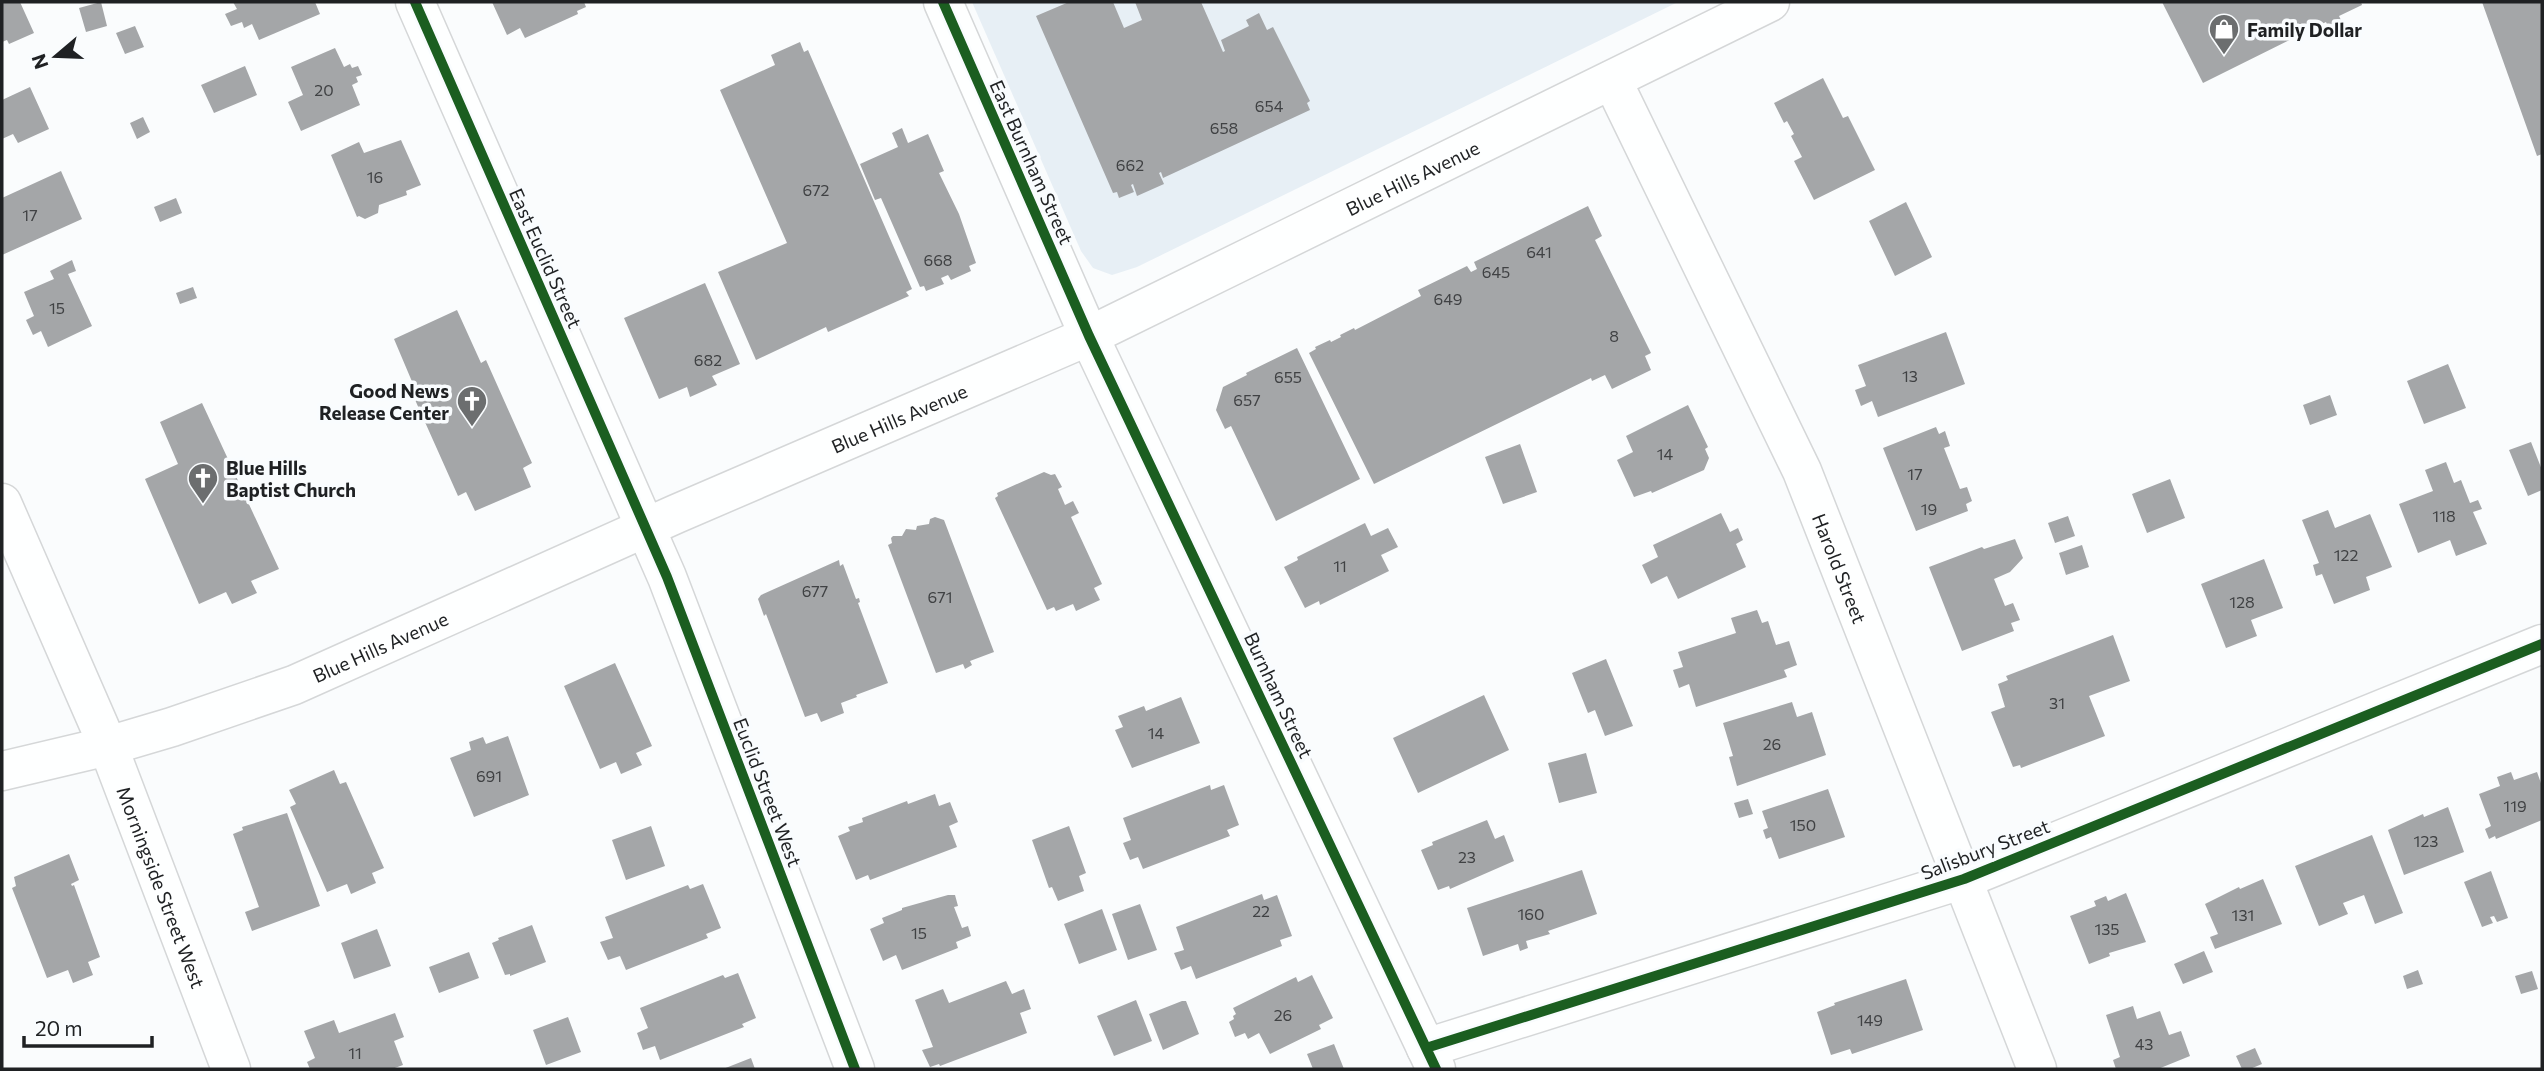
<svg xmlns="http://www.w3.org/2000/svg" width="2544" height="1071" font-family="Commissioner,sans-serif">
	<style>
		.built { fill: #e7eff5 }
		.building { fill: #a4a6a8 }
		.lines { fill: none; stroke-linecap: round; stroke-linejoin: round }
		.street-casing { stroke: #d5d7d8; stroke-width: 41 }
		.secondary-casing { stroke: #d5d7d8; stroke-width: 41 }
		.street { stroke: #feffff; stroke-width: 38 }
		.secondary { stroke: #feffff; stroke-width: 38 }
		.cycleway-casing { stroke: #f9fcfe; stroke-width: 15 }
		.cycleway { stroke: #1b5e20; stroke-width: 10 }
		.labels { text-anchor: middle; dominant-baseline: central; stroke-width: 7; stroke-linejoin: round; paint-order: stroke }
		.number-label { font-size: 16px; fill: #404244 }
		.poi-label { font-size: 19px; font-weight: bold; fill: #1f2123; stroke: #f9fcfe; text-anchor: start }
		.street-label { font-size: 19px; fill: #1f2123; stroke: #f9fcfe }
	</style>
	<rect width="100%" height="100%" fill="#fafcfd"/>
	<path class="built" d="M972,2H1678L1137,267L1112,275L1093,268L1081,251Z"/>
	<path class="building" d="M2,2H20L34,33L9,44L7,40L2,42Z
		M101,2L107,26L86,32L79,8Z
		M233,2H315L320,14L259,40L252,24L244,28L242,22L231,26L225,14L237,9Z
		M492,2H584L586,7L577,11L578,14L525,38L520,28L507,35Z
		M1069,2H1113L1124,28L1142,20L1135,2H1201L1223,52L1225,51L1221,40L1249,26L1246,20L1259,13L1267,30L1273,27L1310,101L1307,103L1310,110L1163,178L1161,172L1159,173L1164,184L1137,196L1133,184L1131,185L1134,192L1119,198L1117,192L1113,193L1036,16Z
		M2162,2H2361L2362,5L2339,16L2342,22L2329,29L2326,22L2203,83Z
		M2482,2H2541L2542,154L2537,156Z
		M135,26L144,47L125,54L116,33Z
		M800,42L804,52L808,50L912,289L906,292L909,296L828,332L826,327L824,328L756,360L718,272L787,243L720,90L775,65L771,55Z
		M335,48L344,67L350,64L352,68L358,66L362,75L356,77L358,82L352,85L360,105L301,131L288,102L303,95L291,67Z
		M245,66L257,95L214,113L201,85Z
		M1823,78L1843,118L1848,116L1875,170L1814,200L1794,161L1802,157L1791,136L1794,134L1787,121L1784,123L1774,103Z
		M30,87L49,129L18,143L13,134L2,139V100Z
		M143,117L150,132L137,139L130,123Z
		M902,128L908,143L928,134L944,171L939,173L959,214L976,263L969,266L971,271L951,280L948,275L941,278L944,284L926,291L924,286L920,287L881,198L875,200L860,164L898,147L892,133Z
		M401,140L421,185L406,191L407,195L379,205L378,213L365,219L359,216L357,217L331,155L359,142L364,153Z
		M61,171L82,219L2,255V198Z
		M176,198L182,213L160,222L154,207Z
		M1906,202L1932,257L1895,276L1869,221Z
		M1588,206L1602,236L1595,240L1651,353L1645,356L1651,370L1612,389L1605,375L1592,381L1591,378L1374,484L1309,353L1316,349L1315,347L1330,340L1331,342L1341,337L1340,335L1354,328L1355,330L1421,296L1418,290L1467,266L1471,272L1477,269L1474,262Z
		M72,260L76,271L68,274L92,326L48,347L41,331L33,335L26,320L34,316L24,292L54,279L50,271Z
		M705,283L740,364L712,376L717,385L690,397L687,387L659,399L624,318Z
		M193,287L197,298L180,304L176,293Z
		M457,310L481,363L486,360L532,463L523,468L531,487L475,511L466,492L458,496L412,393L416,391L394,339Z
		M1946,332L1965,384L1878,417L1872,401L1861,406L1855,390L1866,386L1858,365Z
		M1297,348L1360,479L1276,521L1231,426L1225,429L1216,410L1223,387L1247,375L1246,373Z
		M2448,364L2466,408L2424,424L2407,381Z
		M2330,395L2337,415L2310,425L2303,405Z
		M202,403L279,569L251,581L257,593L232,604L226,592L199,604L145,479L178,464L160,422Z
		M1688,405L1708,447L1705,449L1709,458L1704,470L1652,493L1651,491L1634,497L1617,460L1633,452L1626,436Z
		M1936,427L1939,434L1945,431L1950,446L1944,448L1960,489L1967,487L1972,501L1966,504L1968,511L1916,531L1883,448Z
		M2531,442L2542,470V490L2528,496L2509,450Z
		M1520,444L1537,492L1503,504L1485,457Z
		M2446,462L2454,483L2461,480L2470,503L2478,500L2482,509L2473,512L2487,544L2456,556L2450,540L2418,553L2399,504L2433,491L2425,470Z
		M1044,472L1051,475L1055,474L1062,487L1058,489L1065,505L1073,501L1079,513L1071,517L1102,584L1094,588L1100,600L1076,611L1073,604L1056,611L1054,607L1047,610L995,498L998,496L997,493Z
		M2170,479L2185,518L2147,533L2132,494Z
		M2328,510L2335,528L2370,514L2392,567L2366,577L2370,590L2334,604L2322,574L2316,576L2313,565L2319,563L2302,520Z
		M1721,513L1730,532L1738,528L1743,540L1736,544L1746,567L1678,599L1667,576L1651,584L1642,565L1658,557L1653,545Z
		M2068,516L2075,536L2055,543L2048,523Z
		M935,517L944,520L994,652L970,661L972,665L965,669L963,664L936,673L888,545L892,543L891,538L893,536H902L906,529L916,530L917,526L929,524L930,519Z
		M1365,523L1371,536L1388,528L1398,547L1381,555L1389,571L1320,605L1319,601L1305,608L1284,567L1298,560L1297,557Z
		M2015,539L2023,558L2010,572L1994,579L2005,606L2013,603L2020,620L2011,623L2014,631L1962,651L1929,567L1982,547L1984,549Z
		M2082,545L2089,567L2066,575L2059,553Z
		M2264,559L2283,608L2251,620L2257,636L2226,648L2201,584Z
		M839,560L840,566L843,564L856,599L859,598L860,602L858,603L888,683L856,695L857,697L841,703L844,713L821,722L817,713L805,717L766,614L764,616L758,599L761,595Z
		M1757,610L1762,623L1768,621L1776,645L1789,641L1797,665L1784,670L1787,677L1696,707L1689,684L1679,688L1673,670L1683,667L1678,652L1736,633L1731,618Z
		M2113,635L2130,681L2089,696L2105,736L2021,768L2020,765L2013,767L1991,712L2005,707L1998,684L2008,680L2006,676Z
		M1606,659L1633,726L1605,736L1595,710L1588,713L1572,673Z
		M615,663L652,746L636,753L642,765L621,774L616,762L600,769L564,686Z
		M1484,695L1509,750L1418,793L1393,738Z
		M1181,697L1200,743L1132,768L1115,730L1123,727L1118,716L1144,706L1146,711Z
		M1792,702L1797,717L1812,712L1826,755L1737,786L1729,757L1733,756L1723,723Z
		M508,736L529,795L474,817L450,758L471,750L469,742L483,737L486,744Z
		M1586,753L1597,793L1559,803L1548,763Z
		M334,770L340,784L346,782L384,868L372,873L376,883L351,894L347,884L327,892L290,807L296,804L289,790Z
		M2511,772L2514,780L2537,772L2542,786V820L2496,839L2495,836L2489,839L2485,829L2491,826L2479,794L2500,786L2497,777Z
		M1210,785L1211,790L1224,785L1239,825L1227,830L1230,836L1143,869L1138,857L1130,860L1123,843L1131,840L1123,818Z
		M1828,789L1845,837L1779,859L1771,837L1766,839L1763,830L1768,828L1762,811Z
		M935,794L939,806L950,802L958,822L949,826L957,847L870,880L868,875L856,880L838,836L850,831L848,827L863,822L862,818L907,801L908,804Z
		M1748,799L1753,814L1739,818L1734,803Z
		M2448,807L2464,852L2404,875L2388,830L2423,814L2424,817Z
		M287,813L320,906L252,931L245,912L259,907L233,834L243,830L242,827Z
		M1487,820L1495,839L1504,835L1514,861L1450,889L1449,886L1438,890L1421,850L1433,845L1432,842Z
		M651,826L665,866L626,880L612,840Z
		M1069,826L1086,873L1079,876L1084,891L1058,901L1052,887L1049,888L1032,840Z
		M2372,835L2403,913L2375,924L2364,895L2343,903L2348,914L2319,926L2295,866Z
		M69,854L79,880L71,884L72,886L74,885L100,957L88,962L93,975L73,983L68,970L47,978L12,888L16,886L14,877Z
		M1582,870L1597,914L1548,931L1550,934L1526,941L1528,948L1520,951L1518,944L1483,956L1467,908Z
		M2491,871L2508,918L2497,922L2494,916L2490,917L2493,923L2482,927L2464,882Z
		M2263,879L2282,924L2215,949L2210,937L2218,934L2205,904L2239,887L2240,889Z
		M703,884L721,928L706,934L708,938L626,970L620,956L608,960L600,942L613,938L605,917L688,885L690,889Z
		M2126,893L2146,942L2109,953L2110,956L2089,964L2070,916L2096,906L2094,901L2106,896L2108,901Z
		M1262,894L1264,900L1277,895L1292,936L1280,940L1282,946L1196,979L1191,966L1181,970L1174,953L1184,950L1176,927Z
		M948,895H955L958,906L954,907L962,928L968,926L971,936L956,942L958,948L902,970L896,955L883,961L870,929L884,923L882,918L902,910V908Z
		M1140,904L1157,950L1128,960L1112,914Z
		M1102,909L1117,950L1079,964L1064,924Z
		M532,925L546,962L510,976V974L505,975L492,943L499,940L498,938Z
		M377,929L391,966L354,979L341,943Z
		M2204,951L2213,972L2183,984L2174,964Z
		M469,952L479,978L439,993L429,967Z
		M2418,970L2423,984L2407,989L2403,976Z
		M2532,971L2538,989L2521,994L2515,976Z
		M738,973L756,1018L742,1024L744,1027L660,1060L655,1046L643,1050L637,1033L648,1028L640,1008L723,975L725,978Z
		M1312,975L1333,1018L1319,1025L1321,1029L1270,1054L1259,1033L1248,1039L1245,1033L1235,1037L1229,1022L1234,1019L1233,1016L1236,1014L1233,1008L1296,977L1298,982Z
		M1906,979L1923,1030L1852,1054L1850,1049L1831,1055L1817,1012L1835,1005L1834,1003Z
		M1006,981L1012,994L1024,989L1031,1009L1020,1013L1027,1033L940,1066L939,1064L930,1067L922,1050L933,1047L915,1000L943,989L949,1003Z
		M1136,1000L1152,1041L1114,1056L1097,1016Z
		M1182,1001H1186L1199,1034L1163,1050L1149,1014Z
		M2133,1006L2137,1019L2160,1011L2169,1035L2181,1031L2190,1056L2158,1069H2116L2113,1060L2120,1057L2106,1015Z
		M395,1013L404,1037L394,1041L403,1065L392,1069H310L307,1062L315,1058L304,1031L334,1020L339,1033Z
		M568,1017L581,1052L546,1065L533,1030Z
		M1334,1044L1344,1069H1313L1307,1054Z
		M2255,1048L2262,1064L2250,1069H2242L2236,1056Z
		M751,1058L755,1069H723Z"/>
	<g class="lines">
		<g class="street-casing">
			<g id="street">
				<path d="M415,2L667,577L855,1069"/>
				<path d="M943,2L1089,336L1436,1069"/>
				<path id="s1" d="M1612,80L1802,471L2037,1069"/>
				<path id="s2" d="M2,503L108,746L231,1069"/>
				<path d="M1426,1048L1964,879L2542,644"/>
			</g>
		</g>
		<g class="secondary-casing">
			<g id="secondary">
				<path id="s3" d="M2,771L108,746L172,727L294,685L676,514L1089,336L1770,2"/>
			</g>
		</g>
		<use href="#street" class="street"/>
		<use href="#secondary" class="secondary"/>
		<g class="cycleway-casing">
			<path id="cycleway" d="M415,2L667,577L855,1069
				M943,2L1089,336L1436,1069
				M1426,1048L1964,879L2542,644"/>
		</g>
		<use href="#cycleway" class="cycleway"/>
	</g>
	<defs>
		<g id="shop-pin" transform="scale(1.575)"><path d="M0 17L-7.5 6A9.5 9.5 0 1 1 7.5 6Z" fill="#6c6e6f" stroke="#f9fcfe"/><path d="M-5-2.5h2.3a2.7 3.5 0 0 1 5.4 0H5L5.5 6h-11ZM-1.5-2.5h3a1.5 2.3 0 0 0-3 0Z" fill="#fff"/></g>
		<g id="church-pin" transform="scale(1.575)"><path d="M0 17L-7.5 6A9.5 9.5 0 1 1 7.5 6Z" fill="#6c6e6f" stroke="#f9fcfe"/><path d="M-1.2-6h2.4v3.5h3.3v2.4h-3.3V6h-2.4V-.1h-3.3v-2.4h3.3Z" fill="#fff"/></g>
	</defs>
	<g fill-rule="evenodd">
		<use href="#shop-pin" x="2224" y="29"/>
		<use href="#church-pin" x="472" y="401"/>
		<use href="#church-pin" x="203" y="478"/>
	</g>
	<g class="labels">
		<g class="number-label">
			<text x="324" y="89">20</text>
			<text x="1269" y="105">654</text>
			<text x="1224" y="127">658</text>
			<text x="1130" y="164">662</text>
			<text x="375" y="176">16</text>
			<text x="816" y="189">672</text>
			<text x="30" y="214">17</text>
			<text x="1539" y="251">641</text>
			<text x="938" y="259">668</text>
			<text x="1496" y="271">645</text>
			<text x="1448" y="298">649</text>
			<text x="57" y="307">15</text>
			<text x="1614" y="335">8</text>
			<text x="708" y="359">682</text>
			<text x="1910" y="375">13</text>
			<text x="1288" y="376">655</text>
			<text x="1247" y="399">657</text>
			<text x="1665" y="453">14</text>
			<text x="1915" y="473">17</text>
			<text x="1929" y="508">19</text>
			<text x="2444" y="515">118</text>
			<text x="2346" y="554">122</text>
			<text x="1340" y="565">11</text>
			<text x="815" y="590">677</text>
			<text x="940" y="596">671</text>
			<text x="2242" y="601">128</text>
			<text x="2057" y="702">31</text>
			<text x="1156" y="732">14</text>
			<text x="1772" y="743">26</text>
			<text x="489" y="775">691</text>
			<text x="2515" y="805">119</text>
			<text x="1803" y="824">150</text>
			<text x="2426" y="840">123</text>
			<text x="1467" y="856">23</text>
			<text x="1261" y="910">22</text>
			<text x="1531" y="913">160</text>
			<text x="2243" y="914">131</text>
			<text x="2107" y="928">135</text>
			<text x="919" y="932">15</text>
			<text x="1283" y="1014">26</text>
			<text x="1870" y="1019">149</text>
			<text x="2144" y="1043">43</text>
			<text x="355" y="1052">11</text>
		</g>
		<g class="poi-label">
			<text x="2247" y="29">Family Dollar</text>
			<text x="449" y="390" text-anchor="end">Good News<tspan x="449" dy="22">Release Center</tspan></text>
			<text x="226" y="467">Blue Hills<tspan x="226" dy="22">Baptist Church</tspan></text>
		</g>
		<g class="street-label">
			<text transform="translate(1032 162) rotate(66)">East Burnham Street</text>
			<text stroke="none"><textPath href="#s3" startOffset="1533">Blue Hills Avenue</textPath></text>
			<text transform="translate(546 258) rotate(66)">East Euclid Street</text>
			<text stroke="none"><textPath href="#s3" startOffset="966">Blue Hills Avenue</textPath></text>
			<text stroke="none"><textPath href="#s1" startOffset="539">Harold Street</textPath></text>
			<text stroke="none"><textPath href="#s3" startOffset="399">Blue Hills Avenue</textPath></text>
			<text transform="translate(1279 695) rotate(65)">Burnham Street</text>
			<text transform="translate(768 792) rotate(69)">Euclid Street West</text>
			<text transform="translate(1985 849) rotate(-21)">Salisbury Street</text>
			<text stroke="none"><textPath href="#s2" startOffset="416">Morningside Street West</textPath></text>
		</g>
	</g>
	<rect width="2544" height="1071" fill="none" stroke="#1f2123" stroke-width="7"/>
	<g transform="translate(56 56) rotate(251)" stroke="#f9fcfe" stroke-width="5" paint-order="stroke">
	<path d="M0-5L12 26L0 18L-12 26Z" fill="#1f2123"/>
	<text y="-10" font-size="19" font-weight="bold" text-anchor="middle" fill="#1f2123">N</text>
	</g>
	<path d="M24 1036v10h128v-10" fill="none" stroke="#1f2123" stroke-width="3.5"/>
	<text x="35" y="1036" font-size="21" fill="#1f2123" stroke="#f9fcfe" stroke-width="5" paint-order="stroke">20 m</text>
</svg>
